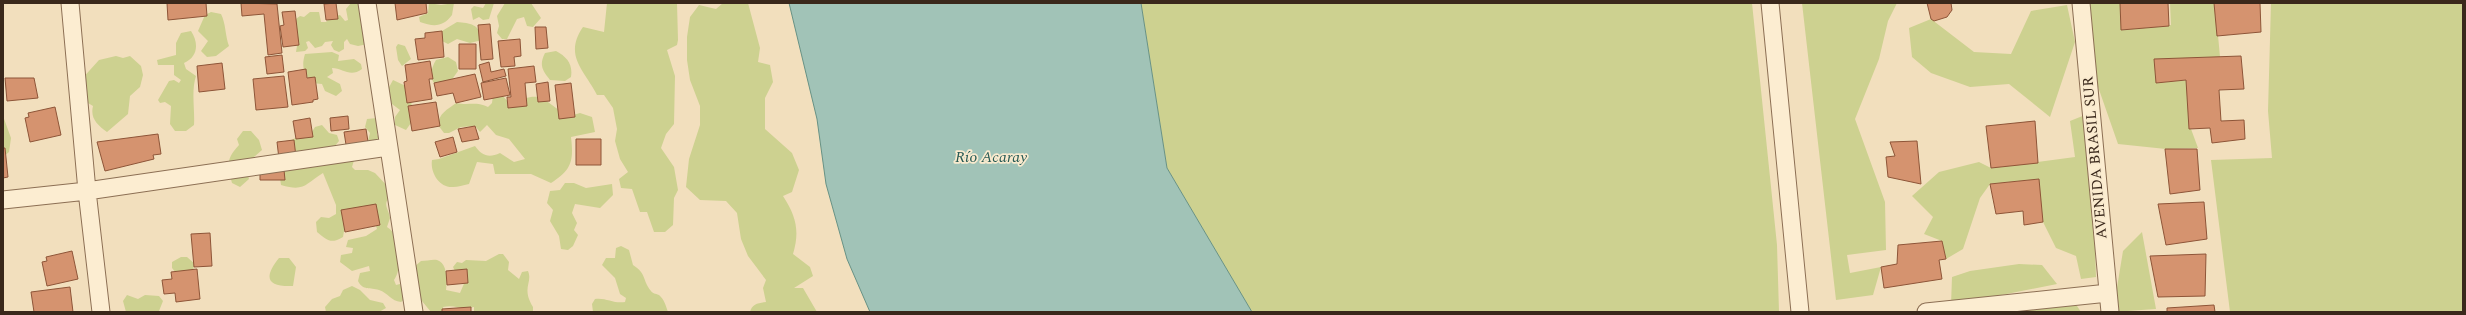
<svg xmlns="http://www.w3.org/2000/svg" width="2466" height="315" font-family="Spectral,serif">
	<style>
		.green { fill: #cdd190 }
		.water { fill: #a1c3b7; stroke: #689285 }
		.building { fill: #d5936f; stroke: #8e5538 }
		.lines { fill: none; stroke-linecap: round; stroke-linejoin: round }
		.minor-casing { stroke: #8c6f54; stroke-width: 19 }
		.minor { stroke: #fcedd1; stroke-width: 17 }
		.labels { text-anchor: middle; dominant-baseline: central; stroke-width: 3.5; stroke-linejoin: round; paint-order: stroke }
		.street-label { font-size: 15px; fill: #3a281b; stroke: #f9eace }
		.water-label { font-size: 16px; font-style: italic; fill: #285b55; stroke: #f9eace }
	</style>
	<rect width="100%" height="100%" fill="#f2dfbd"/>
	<path class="green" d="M351,3L363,4L368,44L358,46L350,44L347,39L344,42V49L339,52L334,50L331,45L333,41L325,42L322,46L315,48L309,41L306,42L308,48L305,51L296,52L298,40L293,21L300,16L304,17L310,12H319L321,22H326L330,17L340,15L345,21L348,20L346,9Z
		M429,3L441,5L454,3L452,15C443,27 434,27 420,22L419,17L428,13Z
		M486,3H494L489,19L483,20L479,17L473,20L471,9L474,6L483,8Z
		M505,3H531L541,18L533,27L527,26L524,17L517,19L507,39H502L497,33L499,26L497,16Z
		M607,3H677L678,40L677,45L667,50L675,76L674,124L666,134L661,148L674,167L678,190L674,198L673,225L665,232H654L647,212H640L632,189L621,188L619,179L628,172L620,159L615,141L617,129L613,108L604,95H597C585,71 563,56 583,27L604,32Z
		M723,3H748L760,48L758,62L770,65L773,82L765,98V129L792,153L799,170L792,192L783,196C796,216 800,231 793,254L810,267L813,276L794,288H803L817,312H750C752,304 758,303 766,302L763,288L766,280L748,256L741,239L737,213L726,201L700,200L686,187L689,159L700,125V106L690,80L687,60V37L690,17L699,5L716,9Z
		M1141,3H1752L1777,245L1779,312H1252L1167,168Z
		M1802,3H1897L1888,21L1879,59L1855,119L1885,202L1886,250L1847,255L1850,273L1881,267L1873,295L1836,300Z
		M2083,3H2121L2123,30L2171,25L2170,3H2215L2220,57L2156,59L2158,83L2188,80L2191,129L2198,148L2166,149L2118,144L2088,58Z
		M2271,3H2463V312H2230L2211,160L2272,158L2268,111Z
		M2067,5L2075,42L2050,117L2009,84L1970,87L1931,73L1912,57L1909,28L1931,19L1974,52L2011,54L2031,11Z
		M211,12L221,14C226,24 225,35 229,46L216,56L207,57L201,51L208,41L198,31L205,15Z
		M457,22C470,23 480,24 482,40L470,43L457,39L448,44L442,41V31Z
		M191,31C199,43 198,57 184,63L186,69L196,76C191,91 195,109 194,125L186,131H175L170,124L171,106L165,102L160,103L158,100L169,81L174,80L179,83L181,80L174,75V65H158L157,60L176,55V43L181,33Z
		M398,44L405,46L411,59L402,66L398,60L396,47Z
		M556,51C567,57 573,64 571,77L565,81L550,80C542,70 539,65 545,53Z
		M332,52L339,55L338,61L354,59L361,64L362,69C350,78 343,68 332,68L333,73L327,77L340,84L342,91L336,96L325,91L322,84L312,83C304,73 301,67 305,54Z
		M116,56L123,58L130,56L141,66L143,75L140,87L130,96L128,114L107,132C97,125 90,118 93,106L83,100L80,81L99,60Z
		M448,57L456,62L458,71L448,85L438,88C429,80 430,70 436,60Z
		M393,80L410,88L413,120L406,130L395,125V117L400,110L392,104L387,91Z
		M501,94L511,105C544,87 541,102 570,116L580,113L592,117L595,132L571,137C574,162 571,170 551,183L531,174H495L493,164L477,162L469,184C463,185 458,187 453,187C439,188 430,172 432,160L439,159L475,146C482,156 489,158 500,153L514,162L525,159L509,139L496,135L487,125L480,132L475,126L461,127L449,133H444L438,125C439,113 447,110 456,103C470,106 474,101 488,107L492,103L493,95Z
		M2090,113L2096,277L2081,279L2076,256L2056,248L2043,222L2038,179L1990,184L1980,198L1963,249L1946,259L1942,241L1924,234L1933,217L1912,196L1939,172L1979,162L1991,168L2075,157L2070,121Z
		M3,116L11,138L9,152L3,157Z
		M377,118L383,129L377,133V135L383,139L367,145L370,133L365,127L367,119Z
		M322,125L329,133L337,135L339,141L334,147L355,157L352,167L355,170H368L375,173L390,189L391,195C382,205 388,207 390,218L387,227C401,234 403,268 394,280L396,285L400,284L405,299L401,302C391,301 388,293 379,290C370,287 363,291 358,281L360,273L370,271L369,266L352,271L340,262L341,255L352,253L353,248L346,247L348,240L366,236L377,229L374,219H346L343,237C331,244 328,241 317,232L316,222L321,217L329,218L336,214V205L323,173C305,184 305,192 281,185L279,171L298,154L289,141L300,136L310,135L315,127Z
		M243,131H251L259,140L262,150L245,165L249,179L240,187L232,183C227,165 226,159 239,145L237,139Z
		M565,183H574L586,188L612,184L613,195L600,208L575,204L572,213L577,223L574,230L578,235L573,246L568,250L561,249L559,236L550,221L553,210L547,203L550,191L560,190Z
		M2142,232L2156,309L2113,312L2123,251Z
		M621,246L629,250L633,265C647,274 642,280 651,291C653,294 655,293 659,295C664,299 666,306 668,312H593L592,304L595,299C605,297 614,304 625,302L626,298L620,294L615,278L602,265L606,258H615L616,248Z
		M499,254H503L509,262L508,270L519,279L522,272L528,271C533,283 521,287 533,307V312H474V307C460,311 456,304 443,307L444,312H431L417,295L419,286L414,267L421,261C426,261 433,259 437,260C448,263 447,282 446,290L460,293L466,279L457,275L453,267L457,262L462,263L466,260L486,261Z
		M181,257H187L195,264L192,272L177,274L172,268V262Z
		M279,258H289L296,267L293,286C267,287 263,278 279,258Z
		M2019,264L2042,265L2057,284L1951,305L1952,277L1970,271Z
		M352,286L360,290L370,300L383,303L386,308L379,312H326L325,307L332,299L340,296L343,290Z
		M127,295L138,299L145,295L159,296L163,301L159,311L126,312L123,301Z
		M2075,303L2081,312H1993Z"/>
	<path class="water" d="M789,3H1141L1167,168L1252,312H870L847,259L826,184L817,119Z"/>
	<path class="building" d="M167,3H206L207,16L168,20Z
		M241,3L277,4L282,53L268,55L264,14L242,16Z
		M336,3L338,19L326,20L324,4Z
		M395,3H426L427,13L397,20Z
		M1927,3H1951L1952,10L1947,17L1934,21L1931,19Z
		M2120,3H2168L2169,26L2121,30Z
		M2214,3H2260L2261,32L2217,36Z
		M295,11L299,45L283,47L280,26L284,25L282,12Z
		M490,24L493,59L481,60L478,25Z
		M535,27H546L548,48L536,49Z
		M442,31L444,57L418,60L415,39L425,38V33Z
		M520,39L521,56L514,57L515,66L501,67L498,41Z
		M459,44H476V69H459Z
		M282,55L284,72L267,74L265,57Z
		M2241,56L2244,89L2219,90L2221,121L2244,120L2245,139L2212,143L2210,128L2189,129L2186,80L2156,83L2154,59Z
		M430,61L433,79H429L432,99L407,103L404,82L407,81L405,65Z
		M489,62L491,72L504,69L506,76L483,82L479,65Z
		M222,63L225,89L199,92L197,66Z
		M534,66L536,82L525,83L527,106L508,108L507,97H511L508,69Z
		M306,69L307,78L315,77L318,99L313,100V102L292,105L288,72Z
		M475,74L481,97L456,103L453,93L437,96L434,83Z
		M284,76L288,107L256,110L253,79Z
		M5,78H34L38,98L7,101Z
		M506,78L510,95L484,100L481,83Z
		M548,82L550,101L538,102L536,84Z
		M571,83L575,117L559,119L555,85Z
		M436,102L440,126L412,131L408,106Z
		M55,107L61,135L30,142L25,118L29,117L28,113Z
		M348,116L349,129L331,131L330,118Z
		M310,118L313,137L296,139L293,121Z
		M2035,121L2038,163L1991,168L1986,126Z
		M475,126L479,139L462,142L458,129Z
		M366,129L369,148L347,151L344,132Z
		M158,134L161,154L153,155L154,159L105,171L97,142Z
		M453,137L457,152L440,157L435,142Z
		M576,139H601V165H576Z
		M294,140L296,157L279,159L277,142Z
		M1917,141L1921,184L1888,177L1886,157L1895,156L1890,142Z
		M3,148H5L8,177L3,178Z
		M2165,149H2197L2200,190L2170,194Z
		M260,170H284L285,180H260Z
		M2039,179L2043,222L2024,225L2023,211L1996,214L1990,184Z
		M2204,202L2207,239L2166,245L2158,204Z
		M376,204L380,225L345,232L341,210Z
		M210,233L212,266L194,267L191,234Z
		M1942,241L1946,259L1939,260L1942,279L1884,288L1881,267L1897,264L1898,245Z
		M72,251L78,279L47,286L42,262L47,261L46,257Z
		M2206,254L2205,296L2158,297L2150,256Z
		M197,269L200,299L176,302L175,293L164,294L162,280L172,279L171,272Z
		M467,269L468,283L447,285L446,271Z
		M70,287L73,312H34L31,292Z
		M2214,305L2215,312H2167V308Z
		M471,307V312H442V309Z"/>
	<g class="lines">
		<g class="minor-casing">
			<path id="minor" d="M70,3L87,191L101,312
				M367,3L414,312
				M1770,3L1800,312
				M2081,3L2110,312
				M3,200L87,191L388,147
				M1926,312L2108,293"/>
		</g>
		<use href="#minor" class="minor"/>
	</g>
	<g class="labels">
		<g class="street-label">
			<text transform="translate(2095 158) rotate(-95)">AVENIDA BRASIL SUR</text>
		</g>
		<g class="water-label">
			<text x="991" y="157">Río Acaray</text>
		</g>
	</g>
	<rect width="2466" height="315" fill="none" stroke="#3a281b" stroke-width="8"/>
</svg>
